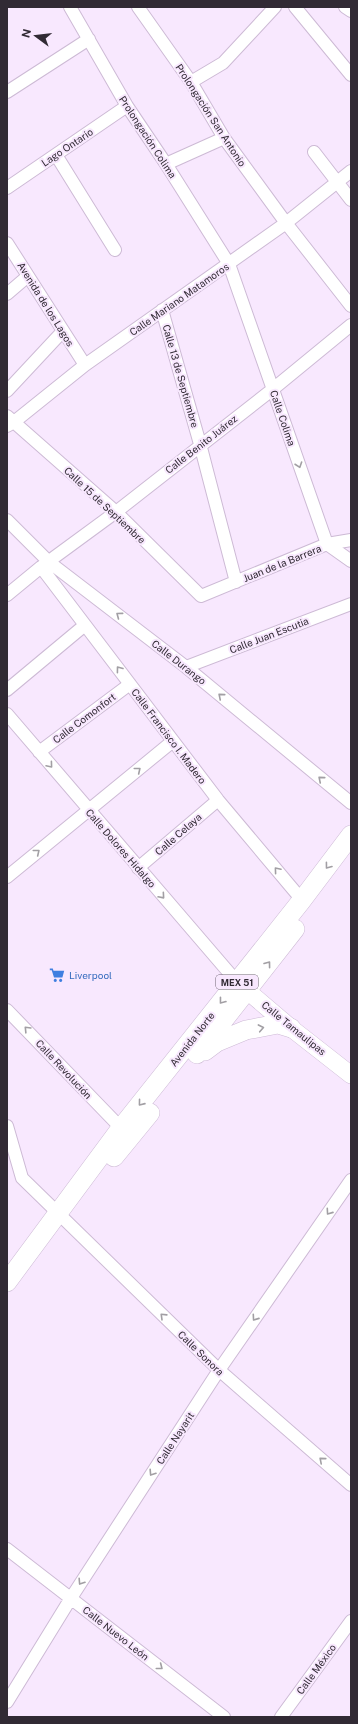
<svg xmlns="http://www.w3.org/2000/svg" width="358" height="1724" font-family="'Public Sans',sans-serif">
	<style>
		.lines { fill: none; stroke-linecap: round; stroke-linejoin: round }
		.street-casing { stroke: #cdbad5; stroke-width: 14 }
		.secondary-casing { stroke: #cdbad5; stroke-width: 18 }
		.primary-casing { stroke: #cdbad5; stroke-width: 20 }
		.street { stroke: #fff; stroke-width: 12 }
		.secondary { stroke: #fff; stroke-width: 17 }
		.primary { stroke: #fff; stroke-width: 19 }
		.oneway { stroke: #a29fa4 }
		.labels { text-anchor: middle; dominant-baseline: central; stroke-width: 4; stroke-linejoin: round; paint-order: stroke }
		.shield { fill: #f8e8fe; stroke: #6d6371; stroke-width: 1 }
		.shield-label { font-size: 9px; font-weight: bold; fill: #312a34 }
		.street-label { font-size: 10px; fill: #312a34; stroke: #f8e8fe }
		.shop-label { font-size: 10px; fill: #366cbe; stroke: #f8e8fe; text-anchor: start }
	</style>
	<rect width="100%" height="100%" fill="#f8e8fe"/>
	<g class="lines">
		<g class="street-casing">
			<path id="street" d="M70,7L127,106L166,164L229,264L327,544L351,561
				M138,7L191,82L224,138L286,223L351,306
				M295,7L351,75
				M345,7L351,11
				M191,82L223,63L275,7
				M7,92L89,39
				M314,152L351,200
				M56,155L115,250
				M166,164L224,138
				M7,188L127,106
				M7,243L85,365
				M7,294L28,276
				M162,310L200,444L236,582
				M7,391L63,331
				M7,416L116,512L201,596L327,544L351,540
				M7,426L14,422L85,365L286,223L351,171
				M7,520L49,562L186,667L351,803
				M41,567L218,800L302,900
				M7,595L41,567L116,512L273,389L351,325
				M186,667L351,604
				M7,690L85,625
				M7,714L237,982
				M39,752L130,684
				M138,868L218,800
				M7,877L173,741
				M7,1010L121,1128
				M7,1126L22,1178L219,1370L351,1485
				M7,1549L224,1717
				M7,1702L71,1598L219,1370L351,1180
				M281,1717L351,1621"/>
		</g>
		<g class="secondary-casing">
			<path id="secondary" d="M237,982L291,1028L351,1075"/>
		</g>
		<g class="primary-casing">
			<path id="primary" d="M205,1051L217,1042L246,1030L278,1024L291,1028
				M197,1054L295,929
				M114,1157L150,1113
				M7,1282L121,1128L302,900L351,835"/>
		</g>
		<use href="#street" class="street"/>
		<use href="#secondary" class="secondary"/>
		<use href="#primary" class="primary"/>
	</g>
	<defs><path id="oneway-chevron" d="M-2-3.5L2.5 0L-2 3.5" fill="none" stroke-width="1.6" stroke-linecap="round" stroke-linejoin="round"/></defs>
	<g class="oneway">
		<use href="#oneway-chevron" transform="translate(299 465) rotate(71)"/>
		<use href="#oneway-chevron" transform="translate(119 615) rotate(-143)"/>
		<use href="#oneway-chevron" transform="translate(119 669) rotate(-127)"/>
		<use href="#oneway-chevron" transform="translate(221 696) rotate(-140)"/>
		<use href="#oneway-chevron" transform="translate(50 765) rotate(50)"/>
		<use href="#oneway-chevron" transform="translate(138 770) rotate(-39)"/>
		<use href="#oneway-chevron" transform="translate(321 779) rotate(-140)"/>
		<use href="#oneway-chevron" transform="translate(37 852) rotate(-39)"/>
		<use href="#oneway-chevron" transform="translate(328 866) rotate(127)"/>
		<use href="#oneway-chevron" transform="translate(277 870) rotate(-130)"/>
		<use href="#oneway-chevron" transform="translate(162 896) rotate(49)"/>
		<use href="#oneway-chevron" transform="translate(268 964) rotate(-53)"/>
		<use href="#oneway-chevron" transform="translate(222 1001) rotate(128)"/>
		<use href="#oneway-chevron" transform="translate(261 1028) rotate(-11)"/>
		<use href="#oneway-chevron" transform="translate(27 1029) rotate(-134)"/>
		<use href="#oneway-chevron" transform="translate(141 1103) rotate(129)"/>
		<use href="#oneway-chevron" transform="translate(329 1212) rotate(125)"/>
		<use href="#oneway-chevron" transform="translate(163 1316) rotate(-136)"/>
		<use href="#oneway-chevron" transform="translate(255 1318) rotate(125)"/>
		<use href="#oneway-chevron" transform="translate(322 1460) rotate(-139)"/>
		<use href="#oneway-chevron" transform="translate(152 1473) rotate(123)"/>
		<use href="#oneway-chevron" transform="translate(81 1582) rotate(123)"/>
		<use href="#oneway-chevron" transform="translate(160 1667) rotate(38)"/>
	</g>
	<defs>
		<g id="supermarket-bare" transform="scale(1.2)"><path d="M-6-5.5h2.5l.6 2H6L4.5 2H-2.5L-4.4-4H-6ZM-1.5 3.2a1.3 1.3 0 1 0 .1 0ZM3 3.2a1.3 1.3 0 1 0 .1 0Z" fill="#3f7fe0" stroke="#f8e8fe" stroke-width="2.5" paint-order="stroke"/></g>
	</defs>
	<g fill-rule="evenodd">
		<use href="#supermarket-bare" x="57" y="975"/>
	</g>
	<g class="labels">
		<rect class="shield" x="216" y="975" width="42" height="14" rx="3"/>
		<g class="shield-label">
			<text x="237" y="982">MEX 51</text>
		</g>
		<g class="street-label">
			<text transform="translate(211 115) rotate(57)">Prolongación San Antonio</text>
			<text transform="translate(148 137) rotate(57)">Prolongación Colima</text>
			<text transform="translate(67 147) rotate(-34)">Lago Ontario</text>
			<text transform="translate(179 299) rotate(-35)">Calle Mariano Matamoros</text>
			<text transform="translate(46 304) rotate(58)">Avenida de los Lagos</text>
			<text transform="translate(181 376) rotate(74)">Calle 13 de Septiembre</text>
			<text transform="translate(283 418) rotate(71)">Calle Colima</text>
			<text transform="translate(201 444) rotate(-38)">Calle Benito Juárez</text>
			<text transform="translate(105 505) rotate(43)">Calle 15 de Septiembre</text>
			<text transform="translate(282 563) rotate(-22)">Juan de la Barrera</text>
			<text transform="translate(269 635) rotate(-21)">Calle Juan Escutia</text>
			<text transform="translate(179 662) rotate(38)">Calle Durango</text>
			<text transform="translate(84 718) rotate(-37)">Calle Comonfort</text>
			<text transform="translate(169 736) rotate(53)">Calle Francisco I. Madero</text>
			<text transform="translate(178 834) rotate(-41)">Calle Celaya</text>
			<text transform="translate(121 848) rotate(49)">Calle Dolores Hidalgo</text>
			<text transform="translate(294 1028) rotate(39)">Calle Tamaulipas</text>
			<text transform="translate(192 1039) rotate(-52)">Avenida Norte</text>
			<text transform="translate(64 1069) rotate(47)">Calle Revolución</text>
			<text transform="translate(201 1353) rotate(44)">Calle Sonora</text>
			<text transform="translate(175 1438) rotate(-57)">Calle Nayarit</text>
			<text transform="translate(116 1633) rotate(38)">Calle Nuevo León</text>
			<text transform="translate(316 1669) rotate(-54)">Calle México</text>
		</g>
		<g class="shop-label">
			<text x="69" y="975">Liverpool</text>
		</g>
	</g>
	<rect width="358" height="1724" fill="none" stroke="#312a34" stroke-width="16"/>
	<g transform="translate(36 36) rotate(285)" stroke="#f8e8fe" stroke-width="3" paint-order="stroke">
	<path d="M0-3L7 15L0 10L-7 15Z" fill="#312a34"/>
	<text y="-6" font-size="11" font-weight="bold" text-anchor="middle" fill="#312a34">N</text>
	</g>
</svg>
